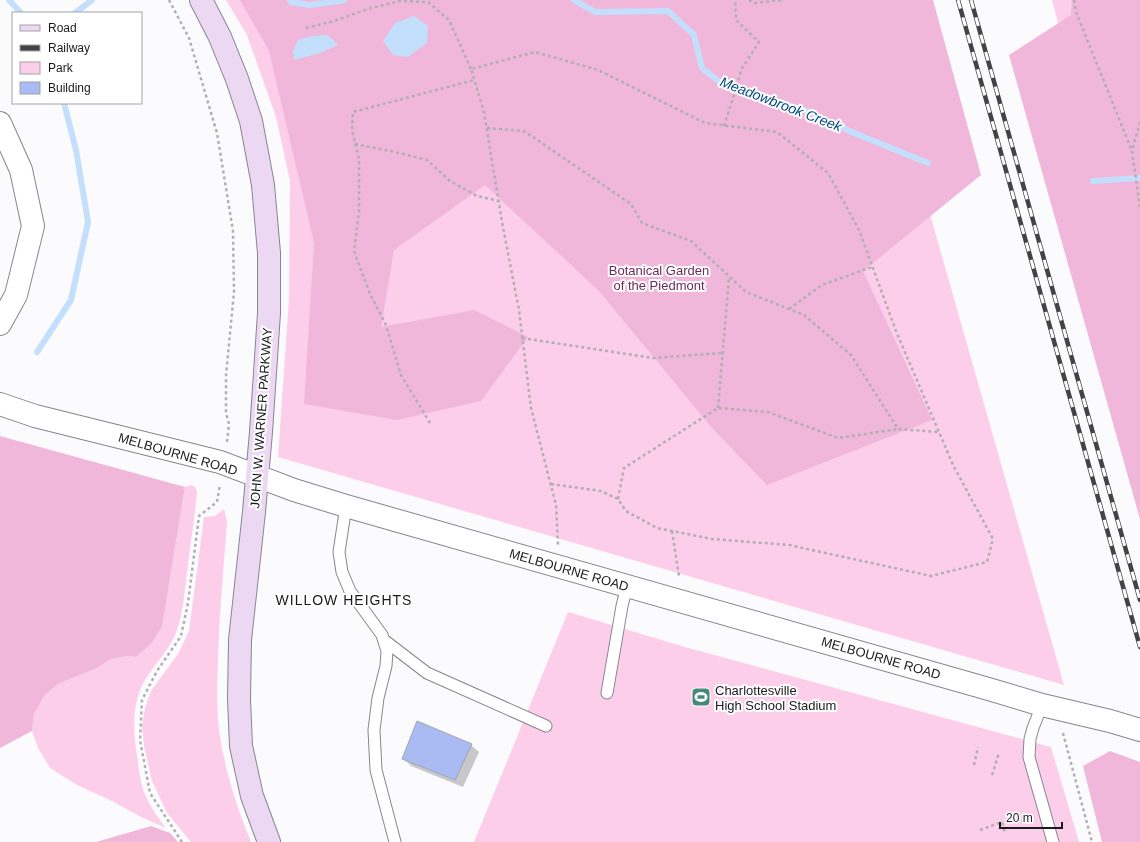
<svg xmlns="http://www.w3.org/2000/svg" width="1140" height="842" font-family="Helvetica,sans-serif">
	<style>
		.green { fill: #fcceea }
		.forest { fill: #f1b7db }
		.water { fill: #c3dffb }
		.shadow { fill: #0003 }
		.lines { fill: none; stroke-linecap: round; stroke-linejoin: round }
		.stream { stroke: #c3dffb; stroke-width: 6 }
		.building { fill: #aabaf2; stroke: #a1a5b0 }
		.service-casing { stroke: #878590; stroke-width: 13 }
		.minor-casing { stroke: #878590; stroke-width: 24 }
		.tertiary-casing { stroke: #878590; stroke-width: 24 }
		.secondary-casing { stroke: #878590; stroke-width: 24 }
		.path { stroke: #b0afb2; stroke-width: 2.5; stroke-dasharray: 3 3; stroke-linecap: butt }
		.service { stroke: #fff; stroke-width: 11 }
		.minor { stroke: #fff; stroke-width: 22 }
		.tertiary { stroke: #fff; stroke-width: 22 }
		.secondary { stroke: #ecd8f2; stroke-width: 22 }
		.rail-casing { stroke: #434246; stroke-width: 4.5 }
		.rail { stroke: #fff; stroke-width: 3; stroke-dasharray: 9; stroke-linecap: butt }
		.labels { text-anchor: middle; dominant-baseline: central; stroke-width: 4; stroke-linejoin: round; paint-order: stroke }
		.park-label { font-size: 13px; fill: #6e2b5a; stroke: #fff }
		.street-label { font-size: 13px; fill: #1a191d; stroke: #fff }
		.poi-label { font-size: 13px; fill: #1a191d; stroke: #fff; text-anchor: start }
		.water-label { font-size: 14px; font-style: italic; fill: #024b82; stroke: #fff }
		.neighbourhood-label { font-size: 14px; letter-spacing: 1px; fill: #1a191d; stroke: #fff }
	</style>
	<rect width="100%" height="100%" fill="#fbfbfd"/>
	<path class="green" d="M226,0H869L1064,685L278,457L289,299L290,181L276,117L247,35Z
		M1052,0H1086L1059,27Z
		M191,485L195,487L197,492C195,516 191,540 188,564C185,586 184,609 177,630C170,652 149,668 140,690C131,714 134,738 138,762C139,771 140,780 143,789C148,804 157,816 166,828L141,817L112,801L79,786L50,768L38,748L32,731L34,714L45,695L58,684L97,668L111,659L128,656L136,657L152,643L162,627L185,487Z
		M224,509L227,521C224,568 219,614 218,661C217,688 216,716 221,743C227,777 238,810 251,842H191L167,813L152,781L144,746L142,726L145,708L151,691L178,654L189,631L204,517L215,516Z
		M568,612L685,647L1051,747L1079,842H474Z"/>
	<path class="forest" d="M240,0H933L981,175L863,271L932,420L767,485L712,428L599,291L485,185L394,250L381,327L474,310L528,337L481,401L397,420L304,404L314,243L269,51Z
		M1072,0H1140V519L1009,55L1071,15Z
		M0,436L185,487L162,627L152,643L136,657L128,656L111,659L97,668L58,684L45,695L34,714L32,731L0,748Z
		M1110,751L1140,762V842H1102L1083,766Z
		M151,826L170,833L178,842H96Z"/>
	<path class="water" d="M414,16L428,26L427,43L408,57L393,55L383,41L395,23Z
		M328,35L338,45L320,53L294,60L293,51L298,40L311,36Z"/>
	<path class="shadow" d="M471,745L479,752L463,787L411,766L403,758Z"/>
	<g class="lines">
		<path class="stream" d="M9,0L21,13
			M290,0L291,2L309,5L341,1L344,0
			M574,0L595,12L668,11L694,35L702,68L722,84L807,111L854,133L928,163
			M75,13L92,0
			M1093,181L1140,178
			M37,352L71,300L88,222L76,150L64,103"/>
	</g>
	<path class="building" d="M417,721L472,744L455,780L402,759Z"/>
	<g class="lines">
		<g class="service-casing">
			<path id="service" d="M346,506L339,552L342,572L350,591L382,635L387,651L386,666L378,698L374,730L376,770L395,842
				M384,640L427,673L546,726
				M607,693L622,606L627,586
				M1042,705L1033,728L1030,739L1029,757L1053,842"/>
		</g>
		<g class="minor-casing">
			<path id="minor" d="M0,123L21,170L33,226L16,295L0,324"/>
		</g>
		<g class="tertiary-casing">
			<path id="tertiary" d="M0,404L35,416L220,462L294,490L346,506L985,688L1042,705L1110,721L1140,730"/>
		</g>
		<g class="secondary-casing">
			<path id="secondary" d="M201,0L220,37L237,79L251,121L263,185L269,253V313L261,432L254,512L240,640L239,699L241,746L252,796L269,842"/>
		</g>
		<path class="path" d="M169,0L189,38L217,133L233,231L234,292L226,375V413L229,424L227,442
			M749,0L754,3L783,0
			M1074,0L1076,12L1132,151
			M306,28L334,21L371,8L400,1L428,2L449,20L471,69
			M1140,122L1132,151L1140,208
			M724,126L736,89L741,70L759,42L736,20L735,0
			M487,128L524,131L631,204L642,223L691,241L746,292L804,315L851,355L898,429L938,432
			M355,144L395,152L427,160L450,181L477,196L499,201
			M789,309L822,285L872,267
			M522,338L653,358L723,353
			M718,408L729,277
			M430,423L401,375L386,325L370,294L354,251L359,211V159L352,130L353,112L474,80
			M551,484L601,491L618,499L626,511L657,528L712,539L789,545L931,576L987,562L993,539L953,465L896,331L859,230L828,173L777,132L705,123L598,70L535,52L471,69L484,112L502,222L519,310L531,408L556,505L558,545
			M618,499L624,468L718,408L768,412L838,438L898,429
			M672,531L679,576
			M1063,733L1092,842
			M974,765L978,747
			M992,775L999,753
			M980,830L1002,822L1005,833
			M182,842L150,793L140,740L142,700L157,671L181,636L188,603L199,516L217,502L220,484"/>
		<use href="#service" class="service"/>
		<use href="#minor" class="minor"/>
		<use href="#tertiary" class="tertiary"/>
		<use href="#secondary" class="secondary"/>
		<g class="rail-casing">
			<path id="rail" d="M958,0L1140,647
				M971,0L1140,600"/>
		</g>
		<use href="#rail" class="rail"/>
	</g>
	<defs>
		<g id="stadium-square" transform="scale(1)"><rect x="-9" y="-9" width="18" height="18" rx="4" fill="#45897c" stroke="#fff"/><path d="M0-5a6.5 5 0 1 0 0 10a6.5 5 0 1 0 0-10ZM-3.5-1.8h7v3.6h-7Z" fill="#fff"/></g>
	</defs>
	<g fill-rule="evenodd">
		<use href="#stadium-square" x="701" y="697"/>
	</g>
	<g class="labels">
		<g class="park-label">
			<text x="659" y="270">Botanical Garden<tspan x="659" dy="15">of the Piedmont</tspan></text>
		</g>
		<g class="street-label">
			<text transform="translate(261 418) rotate(-86)">JOHN W. WARNER PARKWAY</text>
			<text transform="translate(178 454) rotate(16)">MELBOURNE ROAD</text>
			<text transform="translate(569 570) rotate(16)">MELBOURNE ROAD</text>
			<text transform="translate(881 658) rotate(16)">MELBOURNE ROAD</text>
		</g>
		<g class="poi-label">
			<text x="715" y="690">Charlottesville<tspan x="715" dy="15">High School Stadium</tspan></text>
		</g>
		<g class="water-label">
			<text transform="translate(781 104) rotate(21)">Meadowbrook Creek</text>
		</g>
		<g class="neighbourhood-label">
			<text x="344" y="600">WILLOW HEIGHTS</text>
		</g>
	</g>
	<rect x="12" y="12" width="130" height="92" fill="#ffffff" stroke="#a3a3a5"/>
	<rect x="20" y="25" width="20" height="6" fill="#ecd8f2" stroke="#a3a3a5"/>
	<text x="48" y="32" font-size="12" fill="#1a191d">Road</text>
	<rect x="20" y="45" width="20" height="6" fill="#434246" stroke="#a3a3a5"/>
	<text x="48" y="52" font-size="12" fill="#1a191d">Railway</text>
	<rect x="20" y="62" width="20" height="12" fill="#fcceea" stroke="#a3a3a5"/>
	<text x="48" y="72" font-size="12" fill="#1a191d">Park</text>
	<rect x="20" y="82" width="20" height="12" fill="#aabaf2" stroke="#a3a3a5"/>
	<text x="48" y="92" font-size="12" fill="#1a191d">Building</text>
	<path d="M1000 822v6h62v-6" fill="none" stroke="#1a191d" stroke-width="2"/>
	<text x="1006" y="822" font-size="12" fill="#1a191d" stroke="#ffffff" stroke-width="3" paint-order="stroke">20 m</text>
</svg>
